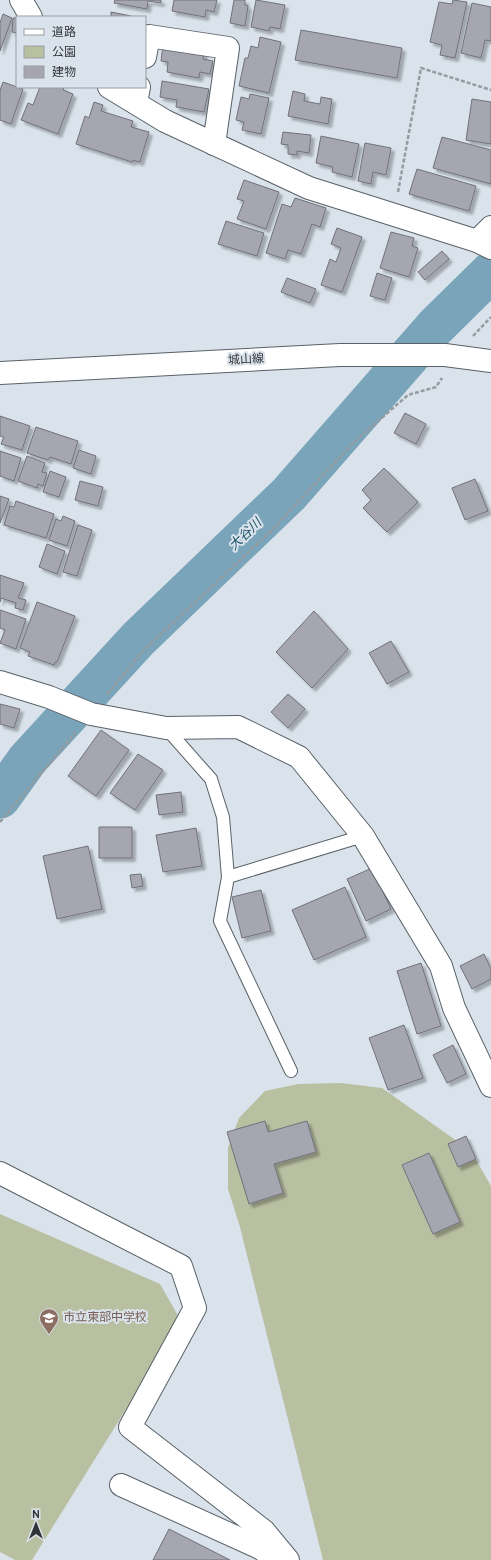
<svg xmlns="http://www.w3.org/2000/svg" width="491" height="1560" font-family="Overpass,'Noto Sans JP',sans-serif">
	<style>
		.green { fill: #b9bfa1 }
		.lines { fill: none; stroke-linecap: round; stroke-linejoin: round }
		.river { stroke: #79a4b9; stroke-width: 41 }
		.building { fill: #a5a6af; stroke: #71717b; filter: url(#shadow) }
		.service-casing { stroke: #596167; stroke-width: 14 }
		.minor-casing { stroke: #596167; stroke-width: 24 }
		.secondary-casing { stroke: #596167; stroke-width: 24 }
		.path { stroke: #949ba1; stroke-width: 2.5; stroke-dasharray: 4 2; stroke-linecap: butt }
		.service { stroke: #fff; stroke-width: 12 }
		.minor { stroke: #fff; stroke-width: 22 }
		.secondary { stroke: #fff; stroke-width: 22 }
		.labels { text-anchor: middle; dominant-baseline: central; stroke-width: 4; stroke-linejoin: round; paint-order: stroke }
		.street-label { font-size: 12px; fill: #323538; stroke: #dae3eb }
		.education-label { font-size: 12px; fill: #785e54; stroke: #dae3eb; text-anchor: start }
		.water-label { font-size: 13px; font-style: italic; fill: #1b5269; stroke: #dae3eb }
	</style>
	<defs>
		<filter id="shadow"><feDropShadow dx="3.5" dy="3.5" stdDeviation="1" flood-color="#0004"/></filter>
	</defs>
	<rect width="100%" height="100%" fill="#dae3eb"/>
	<path class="green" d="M341,1083L382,1088L471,1151L491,1186V1560H323L240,1227L228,1189V1148L239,1118L265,1091L298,1084Z
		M0,1214L160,1284L181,1321L32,1560H15L0,1552Z"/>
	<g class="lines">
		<path class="river" d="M0,798L28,759L138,639L289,494L435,327L491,272"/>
	</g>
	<path class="building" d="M115,0H161V3L148,1L147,9L114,3Z
		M174,0H217L214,12L206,10L205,17L172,11Z
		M234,0H245V5L248,6L245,26L230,23Z
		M256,0L285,5L280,29L270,27L269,31L251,27Z
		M453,0L467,2L455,58L440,55L442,45L430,42L439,2L452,4Z
		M472,3L491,7V41L485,40L481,58L461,53Z
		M111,12L131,16V17H111Z
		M3,14L12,18L0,51V23Z
		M13,18H17V33L12,32Z
		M301,30L402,48L397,78L295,60Z
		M260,37L281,42L269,93L239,86L245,58H248L251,46L258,48Z
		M163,45L204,53L203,59L213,61L210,74L200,72L199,78L167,72L168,62L161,61Z
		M162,81L209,89L204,112L176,107L177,100L160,97Z
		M3,82L23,89L11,124L0,120V90Z
		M40,87H64L63,90L73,94L58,134L21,120L28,103L33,105Z
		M293,91L305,94L304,101L320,104L321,97L332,99L328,124L288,116Z
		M250,94L269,98L261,134L242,130L244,122L236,120L241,97L249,99Z
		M472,99L491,102V144L466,140Z
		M94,102L103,105L101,111L133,121L131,127L149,132L140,162L133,160L132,162L76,144L85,116L89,118Z
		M283,132L311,135L309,153L297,151V155L288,154V145L281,144Z
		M321,136L359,144L352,177L332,172L333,167L316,163Z
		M442,137L491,150V184L433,168Z
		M365,143L391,148L386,175L373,172L371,184L358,181Z
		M417,169L476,186L469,211L409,194Z
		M244,180L279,192L266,229L237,219L244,201L237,199Z
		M295,198L326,208L320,227L312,224L301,254L288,250L285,259L266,253L282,204L291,207Z
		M226,221L264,233L257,256L218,244Z
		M337,228L362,237L342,292L321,285L330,259L336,262L341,248L331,244Z
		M391,232L414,238L412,246L418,248L409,277L380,268Z
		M442,251L449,259L425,280L418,272Z
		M377,273L392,278L385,300L370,296Z
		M287,278L316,289L310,303L281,292Z
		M405,413L426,424L416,444L394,433Z
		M0,416L30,426L22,450L1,444L4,437L0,436Z
		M36,427L78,441L71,464L50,457L48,460L27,453Z
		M79,450L96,456L91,474L73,468Z
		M0,451L21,458L14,481L0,476Z
		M27,456L45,463L42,472L47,473L43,486L38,484L37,488L18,481Z
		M384,468L418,502L387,532L363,508L371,500L362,490Z
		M50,471L66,477L59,497L43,492Z
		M475,479L488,511L465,520L452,488Z
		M80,481L103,487L98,506L75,500Z
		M0,496L9,499L0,523Z
		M16,501L54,514L46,538L4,525L10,506L14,507Z
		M63,516L75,521L67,546L49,540L56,519L61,521Z
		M78,525L92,530L77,576L63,572Z
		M47,544L65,551L57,574L39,567Z
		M0,575L24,583L18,598L26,600L23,610L15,608L16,603L1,598L0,602Z
		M37,602L75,616L57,662H55L54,665L28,656L30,652L20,648Z
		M0,610L26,619L16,649L0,643L5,630L0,628Z
		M314,611L348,649L312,688L276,652Z
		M391,641L409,672L387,684L369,653Z
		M288,694L305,709L288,728L271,712Z
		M0,704L20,709L14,728L0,724Z
		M101,730L129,750L96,796L68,776Z
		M138,754L163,770L135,810L110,793Z
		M181,792L183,812L159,815L156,795Z
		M99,827H132V858H99Z
		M196,828L202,866L163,872L156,835Z
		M88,846L102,909L57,919L43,856Z
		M372,868L391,909L366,921L347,879Z
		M141,874L143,886L132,888L130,875Z
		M345,887L366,937L314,960L292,910Z
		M261,890L271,931L242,938L232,897Z
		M484,954L491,969V979L472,989L460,966Z
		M421,963L441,1026L417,1034L397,971Z
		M404,1025L423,1078L388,1090L369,1038Z
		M453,1045L466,1074L447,1083L433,1055Z
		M265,1121L268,1132L307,1121L316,1152L274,1164L283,1193L249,1204L227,1132Z
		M466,1136L476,1159L458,1167L448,1144Z
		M429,1153L460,1222L433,1234L402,1165Z
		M169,1529L230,1560H153Z"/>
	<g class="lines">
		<g class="service-casing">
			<path id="service" d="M166,728L211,779L223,817L228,877L220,921L291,1071
				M228,877L363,836"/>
		</g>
		<g class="minor-casing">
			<path id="minor" d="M145,57L149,36L228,48L214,144
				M136,103L139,87
				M477,241L491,227
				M0,682L49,697L91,714L166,728L238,727L299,757L363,836L441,966L454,1008L491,1086
				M0,1173L181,1266L195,1308L130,1427L264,1531L288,1560
				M121,1485L260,1548L277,1560"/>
		</g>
		<g class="secondary-casing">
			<path id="secondary" d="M21,0L31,17
				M109,87L165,121L309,188L477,241L491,248
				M0,373L340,355H445L491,361"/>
		</g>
		<path class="path" d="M398,192L421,68L491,90
			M473,336L491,317
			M107,694L145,649L271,531L353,443L408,395L436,387L442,378
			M0,822L76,732"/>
		<use href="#service" class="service"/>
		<use href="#minor" class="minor"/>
		<use href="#secondary" class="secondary"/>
	</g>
	<defs>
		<g id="school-pin" transform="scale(1)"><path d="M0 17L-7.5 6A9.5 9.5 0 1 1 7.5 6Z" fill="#8d6e63" stroke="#dae3eb"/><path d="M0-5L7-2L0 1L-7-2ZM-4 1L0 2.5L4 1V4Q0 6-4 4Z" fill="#fff"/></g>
	</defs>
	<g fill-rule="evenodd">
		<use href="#school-pin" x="49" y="1318"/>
	</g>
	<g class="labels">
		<g class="street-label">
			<text transform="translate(246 360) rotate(-3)">城山線</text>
		</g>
		<g class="education-label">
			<text x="63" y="1318">市立東部中学校</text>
		</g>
		<g class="water-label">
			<text transform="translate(246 535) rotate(-44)">大谷川</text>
		</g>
	</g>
	<rect x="16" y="16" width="130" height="72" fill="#dae3eb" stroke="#979da3"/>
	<rect x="24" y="29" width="20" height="6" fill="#ffffff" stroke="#979da3"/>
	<text x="52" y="36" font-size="12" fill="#323538">道路</text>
	<rect x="24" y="46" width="20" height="12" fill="#b9bfa1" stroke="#979da3"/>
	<text x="52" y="56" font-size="12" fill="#323538">公園</text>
	<rect x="24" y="66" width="20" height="12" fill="#a5a6af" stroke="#979da3"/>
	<text x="52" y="76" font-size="12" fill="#323538">建物</text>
	<g transform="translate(36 1524)" stroke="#dae3eb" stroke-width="3" paint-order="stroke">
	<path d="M0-3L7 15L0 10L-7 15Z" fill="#323538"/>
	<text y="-6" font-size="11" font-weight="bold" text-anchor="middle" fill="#323538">N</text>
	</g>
</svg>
